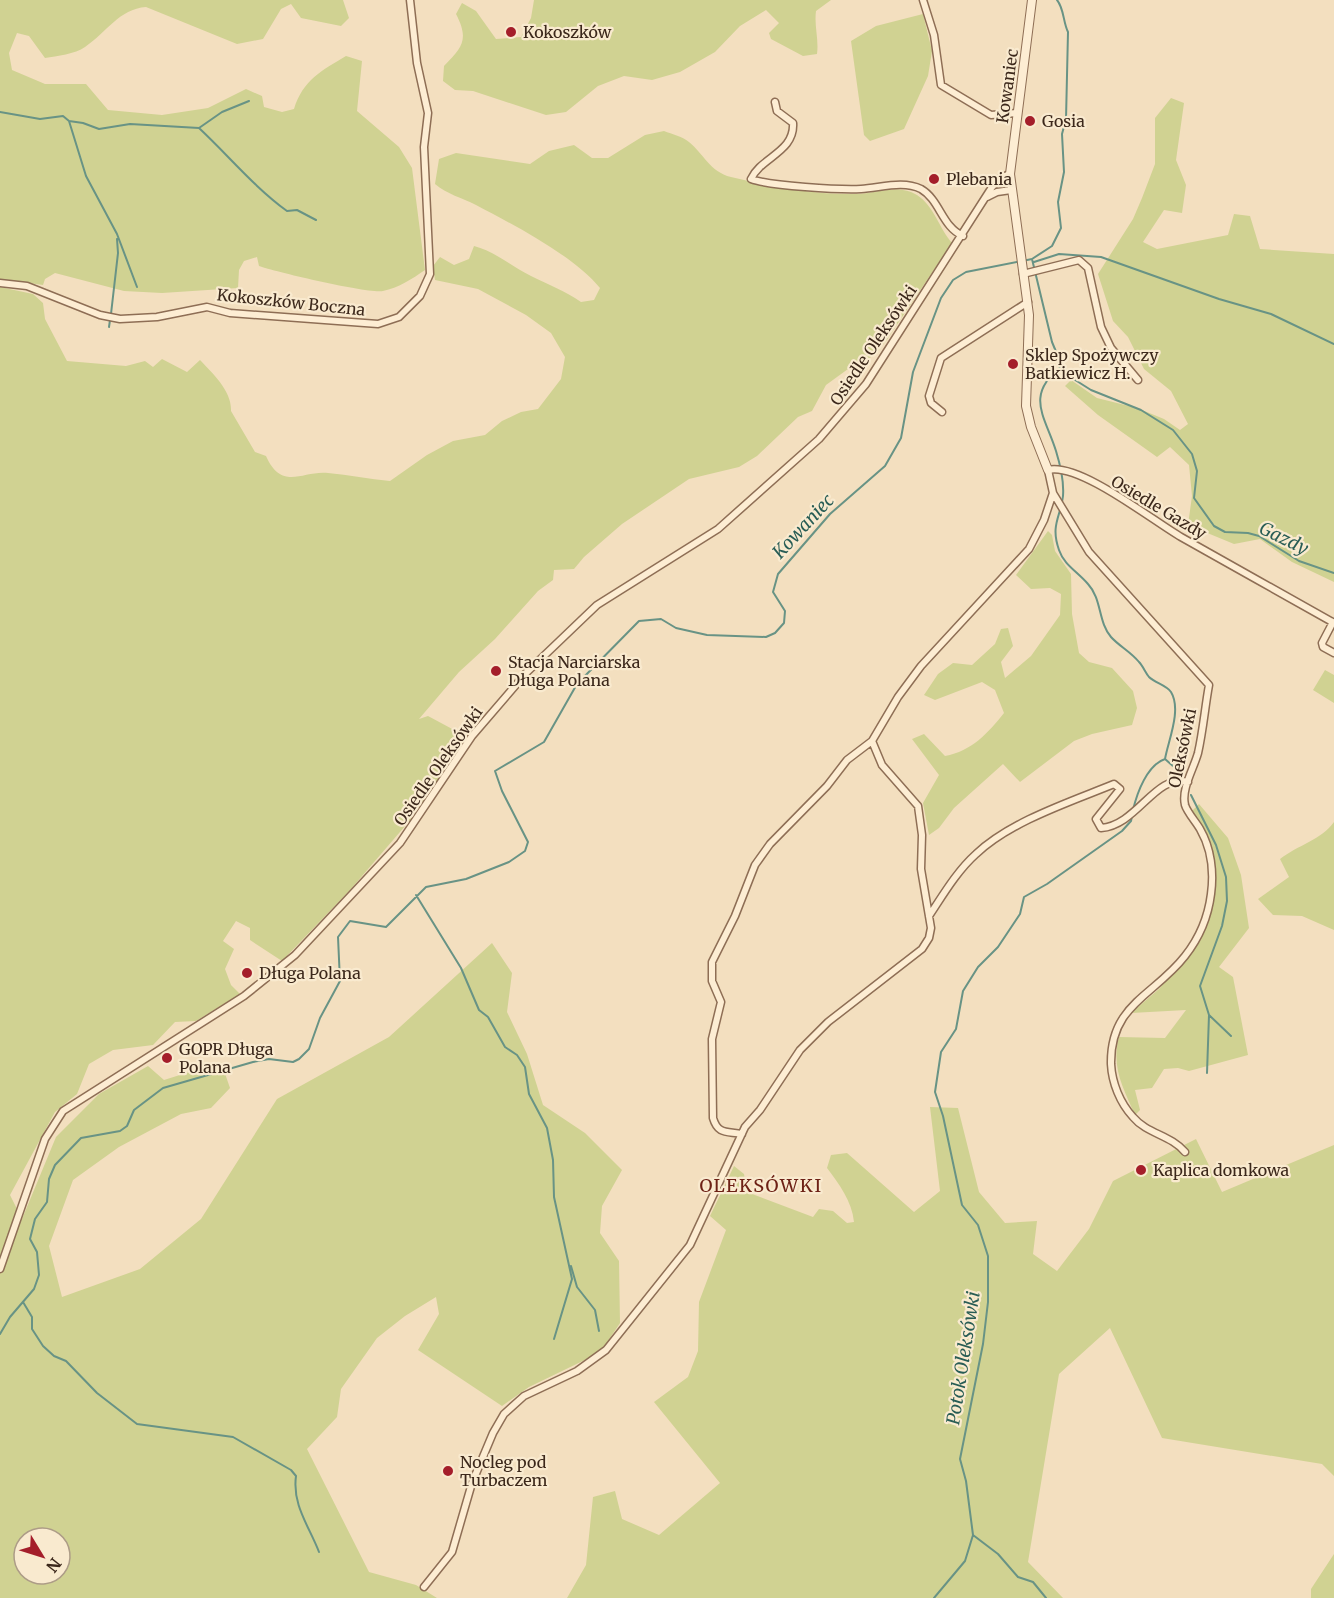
<svg xmlns="http://www.w3.org/2000/svg" width="1334" height="1598" font-family="Merriweather,serif">
	<style>
		.green { fill: #d0d292; fill-rule: evenodd }
		.lines { fill: none; stroke-linecap: round; stroke-linejoin: round }
		.stream { stroke: #689385; stroke-width: 2 }
		.minor-casing { stroke: #8e6e55; stroke-width: 9 }
		.tertiary-casing { stroke: #8e6e55; stroke-width: 10 }
		.minor { stroke: #fdedd3; stroke-width: 6 }
		.tertiary { stroke: #fdedd3; stroke-width: 8 }
		.poi-dot { fill: #a41e2a; stroke: #f9eacf; stroke-width: 2 }
		.labels { text-anchor: middle; dominant-baseline: central; stroke-width: 4.5; stroke-linejoin: round; paint-order: stroke }
		.poi-label { font-size: 16px; fill: #3c281b; stroke: #f9eacf; text-anchor: start }
		.street-label { font-size: 16px; fill: #3c281b; stroke: #f9eacf }
		.water-label { font-size: 18px; font-style: italic; fill: #295d55; stroke: #f9eacf }
		.neighbourhood-label { font-size: 18px; letter-spacing: 1.5px; fill: #6d2115; stroke: #f9eacf }
	</style>
	<rect width="100%" height="100%" fill="#f3dfbf"/>
	<path class="green" d="M0,0H343L349,18L341,26L301,18L291,4L281,9L263,39L237,44L146,7C119,9 107,32 85,47C75,54 57,56 45,58L29,36L17,33L9,53L12,70L45,84H86L108,110L162,115L208,108L246,89L262,96L264,107L282,112L294,109C303,80 321,71 346,56L362,61L357,111L399,147L412,168L425,270C412,279 398,288 383,291C369,294 276,272 259,266L257,257L244,261L239,270L238,288L162,293L124,291L55,273L45,279L43,285L0,279Z
		M534,0H831L816,11C814,26 819,39 817,54L803,56L771,39L769,33L779,23L766,10L740,26L715,52L680,72L652,80L624,76L598,86L566,112L546,115L473,91L455,90L443,81L444,66C463,47 469,39 456,14L462,3L476,11L496,39L521,37L531,18Z
		M923,14L932,51L928,76L904,129L870,141L864,135L851,41L876,26Z
		M1171,98L1184,103L1176,160L1186,185L1182,213L1164,210L1143,242L1157,249L1228,235L1234,214L1250,216L1260,249L1334,254V582L1292,562L1260,539L1234,544L1188,525L1192,496L1189,465L1170,447L1157,457L1098,415L1065,386L1071,380L1097,398L1137,408L1164,419L1180,430L1188,424L1171,391L1144,369L1128,337L1113,321L1098,274L1133,219L1142,198L1155,164V118Z
		M664,131C672,134 683,137 689,142C703,153 710,172 731,177C770,186 813,195 854,194C874,194 899,183 917,195C934,206 939,228 952,243L886,341L875,355L848,369L826,385L812,411L798,417L757,456L739,467L689,479L622,524L584,557L574,569L554,570L553,580L538,591L495,639L459,672L419,719L428,716L469,738L412,818L350,890L282,961L250,940V928L236,921L223,941L234,949L225,969L231,985L240,994L196,1021L175,1022L153,1045L113,1050L89,1064L77,1094L55,1112L10,1195L22,1219L56,1137L99,1094L148,1066L164,1080L221,1062L230,1088L211,1108L181,1114L119,1147L73,1180L49,1246L62,1297L140,1269L201,1219L277,1099L389,1037L492,943L512,973L507,1012L527,1054L543,1105L585,1133L622,1170L602,1206L600,1233L619,1261L620,1323L604,1347L591,1357L529,1387L502,1406L418,1350L439,1314L436,1297L405,1316L377,1338L341,1389L337,1417L307,1449L369,1572L416,1585L437,1598H0V287L33,294L43,303L45,319L67,361L126,366L145,361L153,367L162,359L187,372L200,360C213,374 232,391 231,411L255,452L266,456C282,492 303,470 328,473C349,475 369,479 390,481L427,455L453,441L485,435L502,421L521,412L538,409L561,379L565,357L551,333L526,315L478,289L435,280L433,266L440,257L454,265L469,259L474,246C496,252 511,266 531,276C549,285 565,291 581,302L594,300L600,288C574,256 514,225 476,205C461,197 448,195 435,184L439,159L456,153L530,164L549,151L574,145L592,158H608L645,135ZM24,1538H60V1574H24Z
		M1048,531L1052,535L1055,551L1071,574L1072,614L1079,653L1089,662L1112,668L1133,691L1137,708L1132,725L1092,734L1074,741L1020,782L1003,764L954,808L939,828L929,835L923,803L939,775L912,739L924,734L945,756C972,751 988,733 1004,713L995,690L982,682L935,700L924,695L938,674L953,663L972,665L995,644L1001,629L1008,628L1013,646L1001,662L1005,678L1031,656L1060,615L1061,594L1050,588L1031,589L1016,575Z
		M1325,670L1334,675V703L1313,690Z
		M1199,804L1228,838L1241,875L1249,928L1219,967L1233,977L1248,1055L1189,1071L1178,1068L1164,1069L1152,1088L1135,1090L1140,1110L1135,1115C1123,1088 1111,1067 1119,1037L1165,1038L1186,1010L1131,1013L1159,989L1201,938L1216,880L1191,812Z
		M1334,822V930L1302,916L1273,915L1258,899L1289,877L1280,859C1298,845 1321,840 1334,822Z
		M930,1107L958,1108L979,1192L1005,1223L1037,1221L1033,1254L1057,1271L1089,1229L1113,1181L1196,1139L1222,1192L1334,1145V1476L1322,1464L1162,1438L1110,1328L1059,1374L1028,1562L1063,1598H567L586,1565L593,1497L615,1491L622,1519L659,1535L720,1483L654,1402L688,1377L698,1351L699,1302L726,1230L710,1216L734,1166L744,1174L747,1192L813,1217L819,1209L833,1211L847,1223L854,1222C852,1201 839,1184 827,1168L831,1155L847,1153L914,1212L940,1191Z
		M1334,1554V1598H1311V1589Z"/>
	<g class="lines">
		<path class="stream" d="M0,112L40,119L63,116L69,121L83,123L99,129L130,124L199,128C229,156 254,187 287,211L297,210L316,220
			M69,121L86,176L117,234L137,287
			M199,128L222,112L249,101
			M1032,259L1052,342L1062,366L1072,378L1091,390L1141,410L1173,430L1192,454L1197,471L1194,498L1214,526L1225,532L1248,533L1259,536L1299,561L1334,573
			M1034,262L1059,254L1101,257L1219,299L1271,314L1334,344
			M111,314L118,253L117,239
			M109,327L110,320
			M1062,366C1024,395 1045,416 1056,451C1060,464 1064,483 1063,496C1061,516 1050,525 1059,550C1064,565 1078,572 1088,584C1102,599 1098,622 1111,637C1119,646 1131,652 1139,662C1143,666 1145,672 1149,677C1155,683 1166,685 1171,692C1182,710 1168,741 1165,759C1147,765 1137,793 1133,810
			M1165,759L1182,774
			M1191,795L1216,845L1226,877L1227,901L1222,926L1200,986L1209,1015L1207,1073
			M416,895L461,968L479,1010L488,1017L505,1047L517,1055L525,1067L529,1094L547,1128L553,1160L554,1197L572,1279L554,1339
			M1209,1015L1231,1036
			M571,1266L577,1287L595,1310L599,1331
			M23,1302L32,1317V1329L43,1346L54,1356L66,1361L97,1393L137,1424L233,1437L291,1470L296,1476C292,1505 309,1526 319,1552
			M0,1334L10,1317L34,1289L39,1275L37,1252L30,1239L35,1219L47,1202L49,1179L55,1165L81,1138L120,1131L127,1126L134,1110L163,1088L253,1062L269,1059L293,1062L299,1059L309,1049L320,1018L340,981L338,937L350,921L386,927L426,887L466,879L509,862L525,851L528,842L502,791L495,771L544,742L577,684L639,621L661,619L676,628L707,635L766,637L775,633L784,623L785,611L773,592L778,574L830,514L885,466L901,438L913,372L941,298L953,280L966,272L1032,259L1052,246L1061,228L1058,202L1064,172L1062,134L1066,119L1068,32C1063,22 1064,8 1057,0
			M973,1535L998,1554L1018,1577L1033,1582L1046,1598
			M934,1598L965,1561L973,1535L966,1481L960,1459L983,1344L988,1302V1256L978,1225L962,1205L943,1116L935,1092L941,1052L956,1029L963,991L978,967L998,947L1020,914L1024,897L1047,884L1122,831L1131,821L1132,816"/>
		<g class="minor-casing">
			<path id="minor" d="M923,0L934,35L941,85L991,115L1017,113
				M775,102L777,111L793,123C795,152 761,157 751,179C770,186 840,190 861,189C880,188 903,180 921,189C940,200 942,227 963,236
				M987,197L997,192L1011,190
				M1023,274L1079,260L1088,268L1101,327L1111,348L1138,380
				M0,283L27,286L100,315L120,319L157,317L207,307L230,313L378,324L399,317L420,296L430,274L424,147L428,113L417,63L410,0
				M942,412L931,403L929,396L941,358L1028,302
				M1333,622L1322,643L1323,647L1334,653
				M929,916C943,895 957,871 976,854C1011,821 1070,802 1114,784L1120,789L1096,819L1101,828C1138,825 1155,773 1188,782
				M742,1134C727,1131 718,1135 713,1118L712,1039L721,1002L712,981V962L735,916L755,865L770,844L827,786L847,760L872,741
				M1185,1152C1171,1135 1147,1134 1133,1117C1120,1103 1112,1083 1111,1064C1110,1004 1154,996 1185,956C1200,937 1208,918 1211,894C1214,872 1211,848 1200,829C1196,822 1187,812 1185,805C1181,789 1194,768 1198,753C1203,731 1205,707 1209,685L1089,552L1053,493L1048,470C1079,462 1153,521 1181,537C1232,566 1283,594 1334,623
				M0,1269L45,1139L63,1111L244,996L295,955L400,843L472,736L527,672L597,605L718,529L819,439L866,384L992,187L1000,178L1010,174
				M424,1587L452,1552L472,1483L493,1433L504,1414L524,1396L577,1371L606,1350L690,1245L745,1127L760,1110L800,1050L828,1022L922,949L929,938L931,928L921,869L922,835L918,806L882,765L872,741L898,697L921,666L1029,549L1044,520L1053,493"/>
		</g>
		<g class="tertiary-casing">
			<path id="tertiary" d="M1032,0L1010,174L1029,315L1026,406L1031,427L1048,470"/>
		</g>
		<use href="#minor" class="minor"/>
		<use href="#tertiary" class="tertiary"/>
	</g>
	<g class="poi-dot">
		<circle cx="511" cy="32" r="6"/>
		<circle cx="1030" cy="121" r="6"/>
		<circle cx="934" cy="179" r="6"/>
		<circle cx="1013" cy="364" r="6"/>
		<circle cx="496" cy="671" r="6"/>
		<circle cx="247" cy="973" r="6"/>
		<circle cx="167" cy="1058" r="6"/>
		<circle cx="1141" cy="1170" r="6"/>
		<circle cx="448" cy="1471" r="6"/>
	</g>
	<g class="labels">
		<g class="poi-label">
			<text x="523" y="32">Kokoszków</text>
			<text x="1042" y="121">Gosia</text>
			<text x="946" y="179">Plebania</text>
			<text x="1025" y="355">Sklep Spożywczy<tspan x="1025" dy="18">Batkiewicz H.</tspan></text>
			<text x="508" y="662">Stacja Narciarska<tspan x="508" dy="18">Długa Polana</tspan></text>
			<text x="259" y="973">Długa Polana</text>
			<text x="179" y="1049">GOPR Długa<tspan x="179" dy="18">Polana</tspan></text>
			<text x="1153" y="1170">Kaplica domkowa</text>
			<text x="460" y="1462">Nocleg pod<tspan x="460" dy="18">Turbaczem</tspan></text>
		</g>
		<g class="street-label">
			<text transform="translate(1007 86) rotate(-82)">Kowaniec</text>
			<text transform="translate(291 302) rotate(6)">Kokoszków Boczna</text>
			<text transform="translate(873 345) rotate(-56)">Osiedle Oleksówki</text>
			<text transform="translate(1159 507) rotate(31)">Osiedle Gazdy</text>
			<text transform="translate(1182 748) rotate(-78)">Oleksówki</text>
			<text transform="translate(438 766) rotate(-55)">Osiedle Oleksówki</text>
		</g>
		<g class="water-label">
			<text transform="translate(803 526) rotate(-47)">Kowaniec</text>
			<text transform="translate(1284 538) rotate(26)">Gazdy</text>
			<text transform="translate(963 1358) rotate(-81)">Potok Oleksówki</text>
		</g>
		<g class="neighbourhood-label">
			<text x="761" y="1185">OLEKSÓWKI</text>
		</g>
	</g>
	<g transform="translate(42 1556) rotate(128)"><circle r="28" fill="#f9eacf" stroke="#ad9c87" stroke-width="1.5"/>
	<path d="M0-4.5L10 22L0 15L-10 22Z" fill="#a41e2a"/>
	<text y="-9" font-size="16" font-weight="bold" text-anchor="middle" fill="#3c281b">N</text>
	</g>
</svg>
